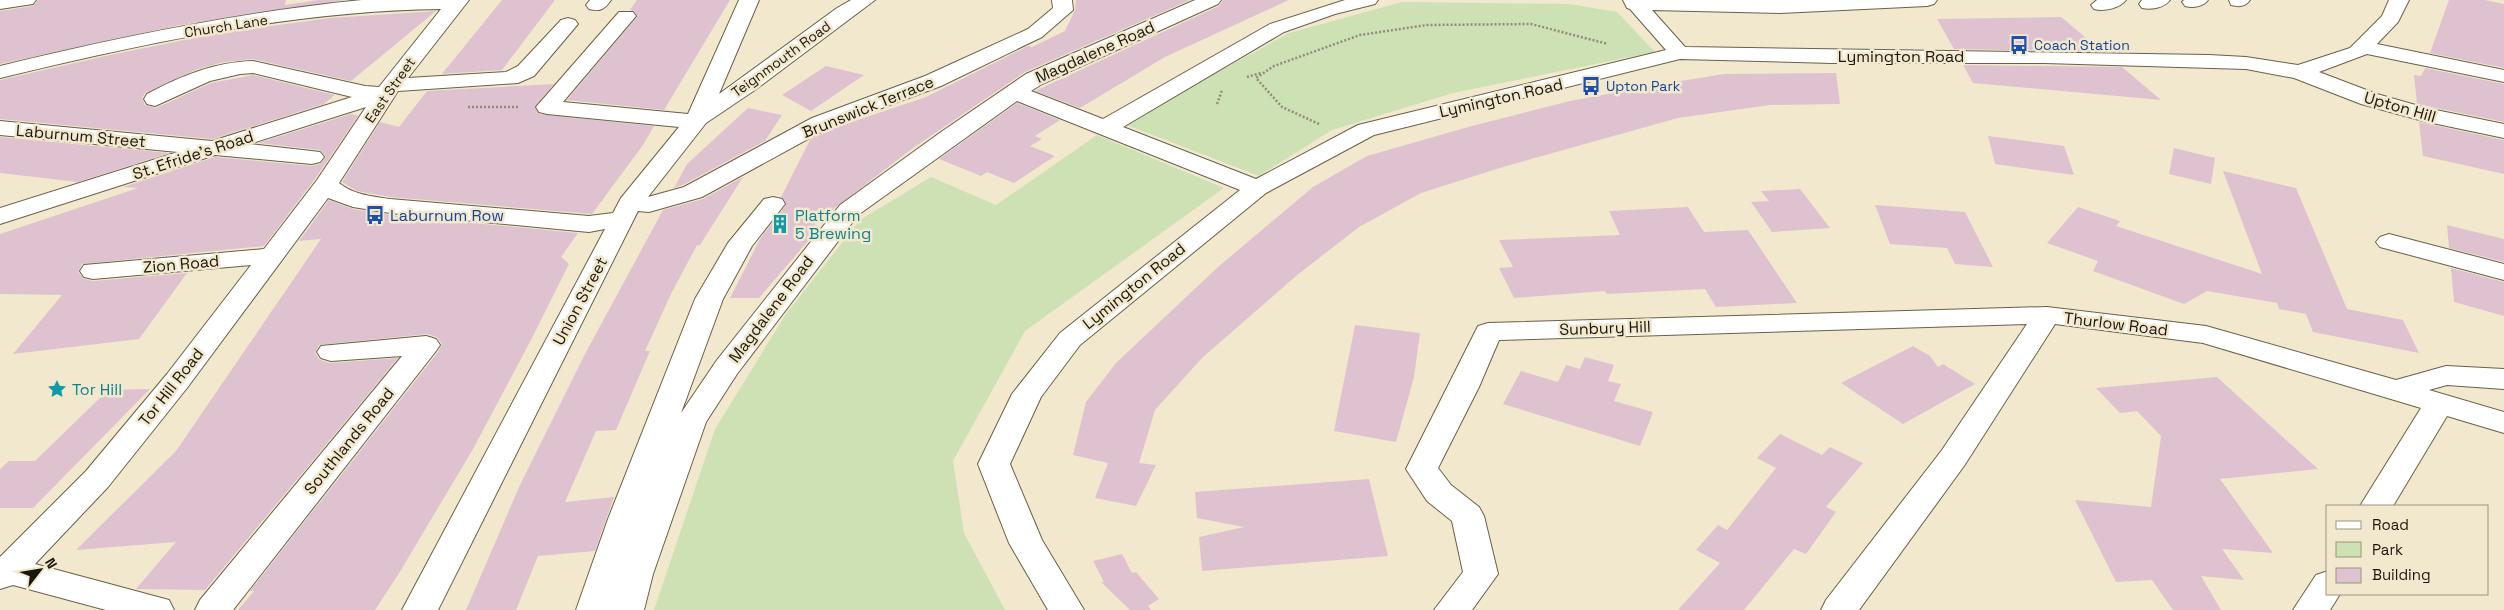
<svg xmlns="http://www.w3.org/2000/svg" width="2504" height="610" font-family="'Space Grotesk',sans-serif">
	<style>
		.green { fill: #cee1b5 }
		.building { fill: #dfc2d0 }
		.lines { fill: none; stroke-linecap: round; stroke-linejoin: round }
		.minor-casing { stroke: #686048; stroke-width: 2 }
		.path { stroke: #938b78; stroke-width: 2.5; stroke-dasharray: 2 2; stroke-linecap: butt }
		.minor { fill: #fff; fill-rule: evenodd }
		.labels { text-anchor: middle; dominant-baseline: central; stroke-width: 5; stroke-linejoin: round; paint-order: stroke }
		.far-street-label { font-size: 14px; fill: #1a160d; stroke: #f2e8cd }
		.far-transit-label { font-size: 14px; fill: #164399; stroke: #f2e8cd; text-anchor: start }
		.street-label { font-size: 16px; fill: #1a160d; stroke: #f2e8cd }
		.transit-label { font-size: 16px; fill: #164399; stroke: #f2e8cd; text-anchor: start }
		.culture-label { font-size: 16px; fill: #0d838f; stroke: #f2e8cd; text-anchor: start }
	</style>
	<rect width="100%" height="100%" fill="#f2e8cd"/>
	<path class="green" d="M1402,2L1569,4L1617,12L1655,52L1453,93L1332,130L1259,176L1124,124L1289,33Z
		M1097,135L1224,188L1025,331L953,461L964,533L1005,610H654L715,429L786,314L860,220L931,177L996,205Z"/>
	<path class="building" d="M38,0H286L285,5L318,0H345L180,25L0,64V11L33,6Z
		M502,0H555L502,70L442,74Z
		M637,0H730L664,110L567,100L637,17L634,11L630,10Z
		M1076,0H1190L1025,72L913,148L814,224L820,227L759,298H730L760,239L786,205L781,197L810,140L828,130L926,97L1028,46L1032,47L1065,31L1075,10Z
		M1223,0H1289L1165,57L1080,108L1035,91L1219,6Z
		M2449,0H2485L2504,4V68L2430,53Z
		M436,11L351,81L253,59L224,62L198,69L145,93L142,98L145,105L156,108L211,83L253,75L335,95L324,104L212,139L0,119V80L110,55L219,33L330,18Z
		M2061,17L2103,52L1954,49L1937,19Z
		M1963,65L2122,67L2161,100L1973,83Z
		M826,66L864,75L811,111L782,95Z
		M2425,68L2504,84V122L2417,104L2414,75L2421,76Z
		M1836,73L1840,104L1770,105L1678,118L1503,167L1421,193L1359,227L1296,276L1202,358L1155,410L1139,463L1156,465L1136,506L1095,498L1108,463L1073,455L1086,402L1116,363L1218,267L1313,187L1367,156L1468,127L1570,101L1656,85L1724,74Z
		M554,84L535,106L539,114L654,126L643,145L592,214L390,197L357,191L342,182L380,122L399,127L427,91Z
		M1017,103L1060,120L1035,136L1042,139L1030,146L1055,156L1014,183L987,172L981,176L939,159Z
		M748,108L782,115L765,141L683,185L674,188L687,164Z
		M351,114L358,116L315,179L264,246L82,264L78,272L84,279L93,281L187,273L139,339L13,354L62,295L0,294V234L138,188L123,187L215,157L312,166L320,164L326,157L320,150L258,143Z
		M2419,122L2504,140V174L2423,156Z
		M1988,136L2064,146L2074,175L1995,164Z
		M0,137L169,153L78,182L0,173Z
		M2174,148L2215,158L2211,184L2169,174Z
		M2223,171L2296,188L2347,309L2403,320L2419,353L2313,332L2306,314L2279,309L2277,303L2207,291L2184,304L2093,271L2098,261L2047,243L2078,207L2120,221L2116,226L2262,274Z
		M743,177L700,245H697L671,294L645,351H650L616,430L596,431L565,502L614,497L595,551L538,556L516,610H466L520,485L585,354L663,210L703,199Z
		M1800,189L1830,228L1772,232L1751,202L1769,201L1761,191Z
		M329,200L353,209L390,215L578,233L561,257L569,264L532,338L473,449L401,570L375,610H238L254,591H250L438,352L442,344L437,337L427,334L319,345L315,353L320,360L330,363L398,358L205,590L136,589L176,542L76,550L176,451L321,239L299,241Z
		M1875,205L1965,212L1993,267L1955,264L1947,248L1890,244Z
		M1688,207L1704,232L1748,230L1797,303L1716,307L1705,289L1607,294L1605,291L1514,298L1499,268L1513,267L1499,240L1620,235L1609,211Z
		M2447,225L2504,239V262L2449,248Z
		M2451,268L2504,282V316L2454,302Z
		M1355,325L1420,333L1414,377L1396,442L1334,431Z
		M1913,346L1930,356L1938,367L1943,364L1975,384L1903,424L1841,383Z
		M1585,357L1614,365L1608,381L1621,384L1614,401L1653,412L1640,446L1503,404L1521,371L1558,382L1566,365L1580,369Z
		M2217,377L2318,469L2220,479L2273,553L2222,549L2244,580L2201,576L2221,610H2173L2152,580L2116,582L2075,500L2151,507L2161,436L2137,411L2120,413L2096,388Z
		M150,389L33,508H0V469L9,461H35L108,390Z
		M1780,434L1822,455L1830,447L1863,463L1826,507L1836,512L1806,554L1794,549L1744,610H1678L1720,563L1696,550L1718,525L1727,530L1776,468L1757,458Z
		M1369,479L1388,556L1202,571L1199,537L1244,527L1197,518L1195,492Z
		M1122,554L1132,573L1136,572L1159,599L1148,606L1151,610H1130L1101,582H1104L1093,561Z"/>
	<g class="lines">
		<g class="minor-casing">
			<path id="minor" d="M0,0H36L33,4L0,9Z
				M362,0H469L408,78L506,72L518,66L561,20L568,18L575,20L578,24L534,76L518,83L398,91L339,183C354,195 371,196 390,199L589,216L613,213L621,198L679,127L547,114L539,112L536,107L619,12H633L636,16L563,102L688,114L739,0H759L719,94L837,8L851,0H875L755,90L706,123L648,197L684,187L812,118L925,76L1028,29L1053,8L1052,0H1072L1073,10L1042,37L941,86L828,128L702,197L649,212L638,211L438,610H402L605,229L589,232L390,213L353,207L328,198L187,388L108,487L35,564L169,600L174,610H106L13,585L0,589V557L86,471L167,374L251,265L93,279L84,277L80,271L84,265L264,249L317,180L366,107L249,144L320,152L324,157L320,162L312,164L215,155L0,224V208L178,152L0,135V121L212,141L352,97L253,73L240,74L210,81L155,106L147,104L144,99L147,94C181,76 214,62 253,61L365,86L379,87L441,9C292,11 145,43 0,78V66C119,37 240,12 362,0Z
				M590,0H611C605,9 600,12 589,9L586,5Z
				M1195,0H1221L1218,4L1042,84L1031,91L1103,119L1270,24L1345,0H1378L1375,4L1335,14L1284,32L1123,127L1256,179L1358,125L1666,50L1630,9L1627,8L1623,0H1937L1934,4L1927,6L1780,13L1652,10L1685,47L2209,55L2246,57L2298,65L2350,48L2382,16L2389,0H2409L2398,22L2377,44L2504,70V82L2367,54L2319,72L2377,94L2426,108L2504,124V138L2423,121L2361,104L2294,78L2246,69L2045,63H1833L1680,59L1374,135L1266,193L1080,345L1041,397L1010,464L1042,540L1084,610H1048L1009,543L978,464L1012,394L1060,333L1240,190L1017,101L858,215L737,374L706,422L653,574L644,610H576L608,519L695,299L728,243L764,199L773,197L782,199L785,204L752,246L723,299L681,413L717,360L840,205L941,132L1026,74Z
				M2097,0H2126C2120,8 2104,12 2094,9L2091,5Z
				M2142,0H2170C2164,8 2151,10 2142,8L2139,4Z
				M2184,0H2208C2203,7 2193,8 2185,6L2182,2Z
				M2229,0H2250C2245,7 2239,7 2231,5Z
				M2389,234L2504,264V280L2380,247L2376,242L2380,237Z
				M2047,307L2206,326L2396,380L2446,366L2504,369V389L2447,385L2429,390L2504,412V433L2447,416L2393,506H2360L2421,408L2203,343L2055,324L1964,466L1859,610H1821L1826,600L1942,450L2027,324L1499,340L1479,387L1438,468L1451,485L1479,507L1484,516L1498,574L1472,610H1434L1463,572L1452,521L1427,501L1406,469L1478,326L1488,323Z
				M426,336L436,339L440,345L436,351L233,610H195L200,600L402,356L331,361L321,358L317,352L321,346Z
				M2328,571V594H2340L2330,610H2293L2316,575Z"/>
		</g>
		<path class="path" d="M1247,77L1261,73
			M1217,104L1222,90
			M468,107H519
			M1319,124L1282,107L1256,78L1274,66L1360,35L1427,25L1531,24L1608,44"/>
		<use href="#minor" class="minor"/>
	</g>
	<defs>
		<g id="bus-bare" transform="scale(1.5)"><path d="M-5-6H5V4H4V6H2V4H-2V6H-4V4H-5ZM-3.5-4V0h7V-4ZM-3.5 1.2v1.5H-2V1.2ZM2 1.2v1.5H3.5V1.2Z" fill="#1a4fb4" stroke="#f2e8cd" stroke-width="2.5" paint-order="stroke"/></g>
		<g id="building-bare" transform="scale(1.5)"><path d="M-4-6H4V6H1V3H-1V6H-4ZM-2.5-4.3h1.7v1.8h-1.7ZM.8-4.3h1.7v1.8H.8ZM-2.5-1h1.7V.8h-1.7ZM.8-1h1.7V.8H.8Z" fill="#0f9aa8" stroke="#f2e8cd" stroke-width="2.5" paint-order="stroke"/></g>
		<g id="sight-bare" transform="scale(1.5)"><path d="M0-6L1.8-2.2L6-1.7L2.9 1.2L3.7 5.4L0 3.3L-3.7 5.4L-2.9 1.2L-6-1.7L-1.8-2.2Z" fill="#0f9aa8" stroke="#f2e8cd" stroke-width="2.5" paint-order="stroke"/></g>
	</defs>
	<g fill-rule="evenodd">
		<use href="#bus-bare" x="2019" y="45"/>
		<use href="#bus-bare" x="1591" y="86"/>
		<use href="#bus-bare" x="375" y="215"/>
		<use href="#building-bare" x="780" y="224"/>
		<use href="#sight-bare" x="57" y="389"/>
	</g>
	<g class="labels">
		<g class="far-street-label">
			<text transform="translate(226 26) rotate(-9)">Church Lane</text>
			<text transform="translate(781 59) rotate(-36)">Teignmouth Road</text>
			<text transform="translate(390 90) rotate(-55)">East Street</text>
		</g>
		<g class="far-transit-label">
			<text x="2034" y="45">Coach Station</text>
			<text x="1606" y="86">Upton Park</text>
		</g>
		<g class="street-label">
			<text transform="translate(1095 52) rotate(-24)">Magdalene Road</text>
			<text x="1901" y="56">Lymington Road</text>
			<text transform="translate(1501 98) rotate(-13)">Lymington Road</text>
			<text transform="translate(868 107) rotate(-22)">Brunswick Terrace</text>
			<text transform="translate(2400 107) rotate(16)">Upton Hill</text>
			<text transform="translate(81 136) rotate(5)">Laburnum Street</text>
			<text transform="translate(193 155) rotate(-18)">St. Efride's Road</text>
			<text transform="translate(181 264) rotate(-5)">Zion Road</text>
			<text transform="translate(1134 286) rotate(-39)">Lymington Road</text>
			<text transform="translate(580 301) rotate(-62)">Union Street</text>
			<text transform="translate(771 309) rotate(-53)">Magdalene Road</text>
			<text transform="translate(2116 324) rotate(7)">Thurlow Road</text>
			<text transform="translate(1605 328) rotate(-2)">Sunbury Hill</text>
			<text transform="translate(171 387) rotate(-52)">Tor Hill Road</text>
			<text transform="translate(349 441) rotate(-51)">Southlands Road</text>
		</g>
		<g class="transit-label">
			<text x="390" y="215">Laburnum Row</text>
		</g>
		<g class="culture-label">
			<text x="795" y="215">Platform<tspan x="795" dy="18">5 Brewing</tspan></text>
			<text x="72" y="389">Tor Hill</text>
		</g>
	</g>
	<rect x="2326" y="505" width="162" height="90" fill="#f2e8cd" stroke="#9c9480"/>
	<rect x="2336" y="521" width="25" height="8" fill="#ffffff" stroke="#9c9480"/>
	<text x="2372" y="530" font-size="15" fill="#1a160d">Road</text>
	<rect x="2336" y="542" width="25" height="15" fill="#cee1b5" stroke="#9c9480"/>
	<text x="2372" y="555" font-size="15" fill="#1a160d">Park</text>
	<rect x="2336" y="568" width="25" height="15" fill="#dfc2d0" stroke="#9c9480"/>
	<text x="2372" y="580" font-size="15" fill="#1a160d">Building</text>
	<g transform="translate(40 570) rotate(59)" stroke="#f2e8cd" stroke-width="4" paint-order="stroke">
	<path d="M0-4L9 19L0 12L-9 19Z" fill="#1a160d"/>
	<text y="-8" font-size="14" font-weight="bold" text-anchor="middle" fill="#1a160d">N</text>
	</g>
</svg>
